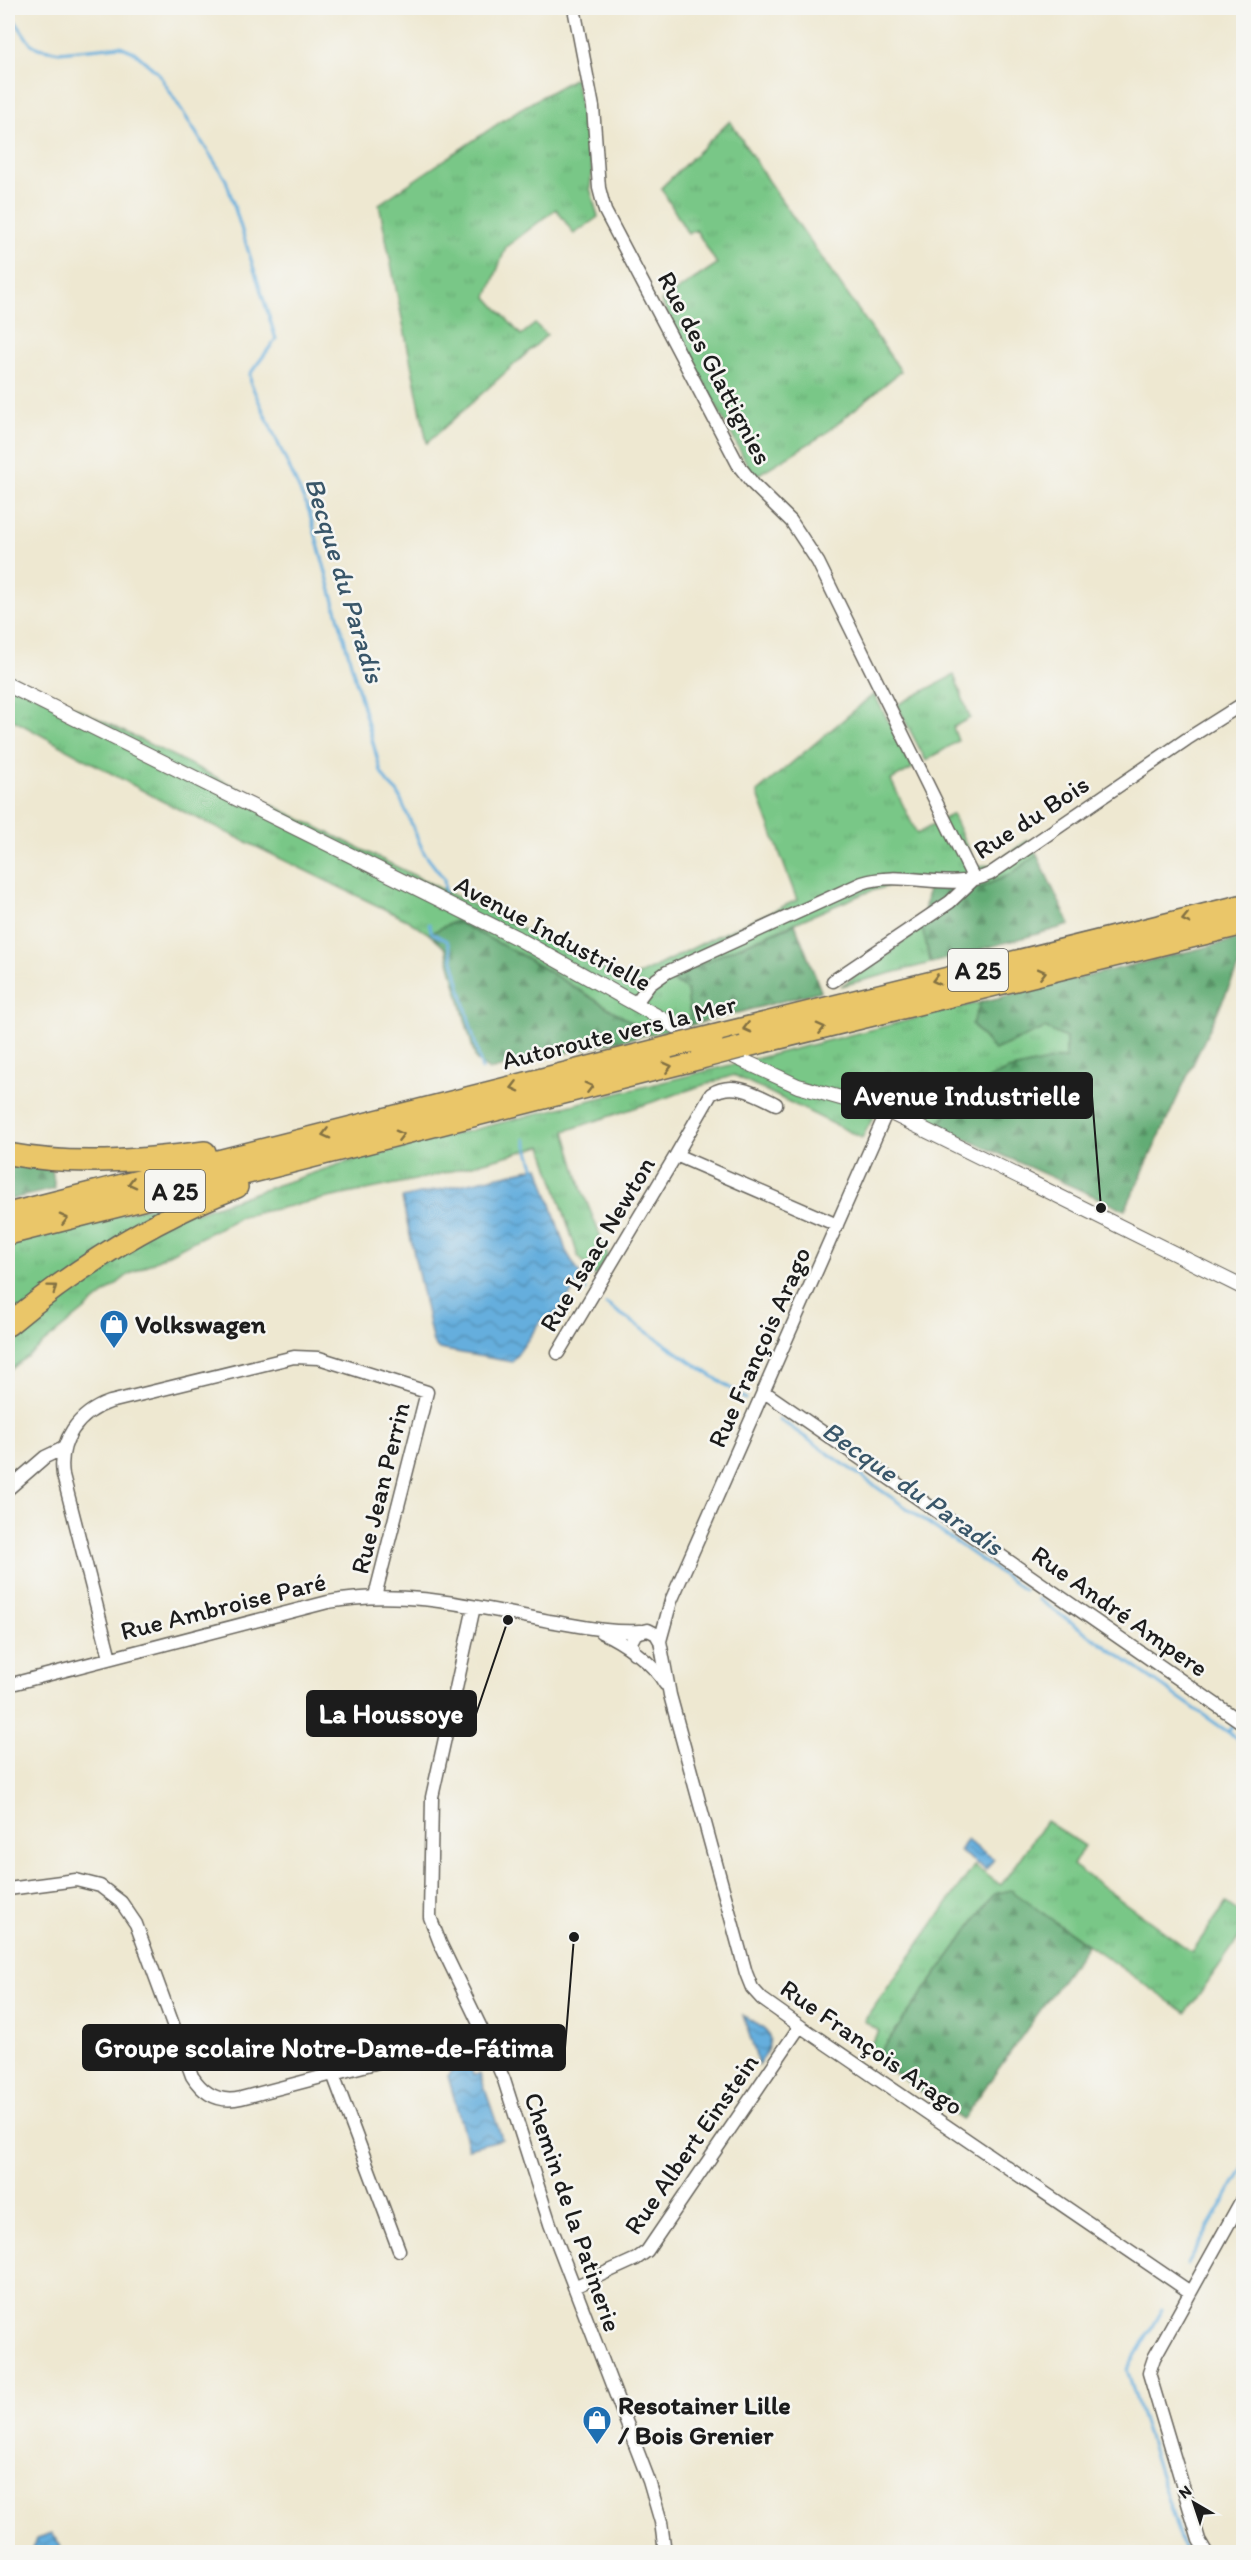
<svg xmlns="http://www.w3.org/2000/svg" width="1251" height="2560" font-family="Itim,sans-serif">
	<style>
		.grass { fill: url(#grass-tufts); stroke: #4a7252; stroke-width: 1.5 }
		.forest { fill: url(#forest-firs); stroke: #3f6448; stroke-width: 1.5 }
		.water { fill: url(#water-waves); stroke: #40657c; stroke-width: 1.5 }
		.lines { fill: none; stroke-linecap: round; stroke-linejoin: round }
		.stream { stroke: #65aedd; stroke-width: 3 }
		.minor-casing { stroke: #66635b; stroke-width: 15 }
		.tertiary-casing { stroke: #66635b; stroke-width: 16 }
		.motorway-casing { stroke: #66635b; stroke-width: 24 }
		.minor { stroke: #fff; stroke-width: 12 }
		.tertiary { stroke: #fff; stroke-width: 14 }
		.motorway { stroke: #eac669; stroke-width: 21 }
		.motorway-bridge-casing { stroke: #66635b; stroke-width: 24; stroke-linecap: butt }
		.motorway-bridge { stroke: #eac669; stroke-width: 21 }
		.oneway { stroke: #837142 }
		.labels { text-anchor: middle; dominant-baseline: central; stroke-width: 5; stroke-linejoin: round; paint-order: stroke }
		.shield { fill: #f6f6f2; stroke: #5d5d5c; stroke-width: 1.5 }
		.shield-label { font-size: 24px; font-weight: bold; fill: #1c1c1c }
		.street-label { font-size: 26px; fill: #1c1c1c; stroke: #f6f6f2 }
		.poi-label { font-size: 26px; font-weight: bold; fill: #1c1c1c; stroke: #f6f6f2; text-anchor: start }
		.water-label { font-size: 27px; font-style: italic; fill: #395669; stroke: #f6f6f2 }
		.leader { fill: none; stroke: #1c1c1c; stroke-width: 2 }
		.callout-dot { fill: #1c1c1c; stroke: #f6f6f2; stroke-width: 2 }
		.callout { fill: #1c1c1c; stroke: #1c1c1c; stroke-width: 2 }
		.callout-label { font-size: 27px; text-anchor: middle; font-weight: bold; fill: #fff }
	</style>
	<defs>
		<pattern id="grass-tufts" width="24" height="20" patternUnits="userSpaceOnUse" patternTransform="scale(1.5)"><rect width="24" height="20" fill="#79c787"/><path d="M3 7l-1-3M5 7V3M7 7l1-3M15 17l-1-3M17 17v-4M19 17l1-3" fill="none" stroke="#68aa74"/></pattern>
		<pattern id="forest-firs" width="22" height="20" patternUnits="userSpaceOnUse" patternTransform="scale(1.5)"><rect width="22" height="20" fill="#62ac74"/><path d="M5 1l3.5 6h-7zM16 11l3.5 6h-7z" fill="#508b5e"/></pattern>
		<pattern id="water-waves" width="16" height="10" patternUnits="userSpaceOnUse" patternTransform="scale(1.5)"><rect width="16" height="10" fill="#65aedd"/><path d="M0 5q4-4 8 0t8 0" fill="none" stroke="#528db2"/></pattern>
	</defs>
	<rect width="100%" height="100%" fill="#f6f6f2"/>
	<filter id="ink" filterUnits="userSpaceOnUse"><feTurbulence type="fractalNoise" baseFrequency=".0167" numOctaves="2"/><feDisplacementMap in="SourceGraphic" scale="12" xChannelSelector="R" yChannelSelector="G"/><feConvolveMatrix kernelMatrix="1 2 1 2 8 2 1 2 1" color-interpolation-filters="sRGB"/></filter>
	<filter id="wash" filterUnits="userSpaceOnUse"><feTurbulence type="fractalNoise" baseFrequency=".008" numOctaves="4" result="noise"/><feDisplacementMap in="SourceGraphic" scale="24" xChannelSelector="R" yChannelSelector="G"/><feGaussianBlur stdDeviation="1.35" result="paint"/><feColorMatrix in="noise" values="0 0 0 0 0 0 0 0 0 0 0 0 0 0 0 0 0 1.4 0 .05"/><feComposite in="paint" operator="in"/></filter>
	<g filter="url(#wash)">
		<rect width="100%" height="100%" fill="#eee8d1"/>
		<path class="grass" d="M575,78L592,170L590,188L598,217L574,234L556,209L506,247L487,297L521,335L535,324L547,335L427,443L379,204L520,109Z
			M730,121L768,181L901,371L825,434L754,477L661,301L717,264L696,230L688,234L661,188Z
			M8,674L627,981L715,937L797,900L757,792L874,694L913,768L891,780L917,834L952,814L976,866L992,865L1028,840L1037,855L1011,874L980,888L891,885L865,893L722,954L671,980L687,990L691,1025L651,1034L523,956L456,921L429,934L407,920L162,801L8,717Z
			M954,675L970,718L953,727L958,741L926,761L897,705Z
			M922,928L931,963L841,986Z
			M981,1002L972,1024L994,1050L1045,1028L1066,1038V1057L1008,1070L974,1086L937,1126L882,1101L862,1138L734,1075L565,1131L582,1190L608,1255L595,1276L578,1256L542,1146L429,1177L242,1216L128,1275L8,1372V1243L184,1198L195,1213L349,1161Z
			M1046,1821L1084,1846L1073,1865L1192,1952L1226,1903L1243,1915V1932L1186,2013L1011,1891L994,1894L875,2059L865,2052L879,2031L864,2021L974,1866L1001,1885Z"/>
		<path class="forest" d="M1037,855L1070,925L931,963L922,928L928,888H980L1011,874Z
			M455,921L523,956L651,1034L489,1070L476,1060L446,949L429,934Z
			M795,924L821,991L691,1025L687,990L670,979L722,954Z
			M1243,938V957L1125,1210L937,1126L974,1086L1008,1070L1066,1057V1038L1045,1028L994,1050L972,1024L981,1002Z
			M8,1159L52,1168L55,1189L8,1200Z
			M1011,1890L1087,1945L962,2120L875,2059L994,1894Z"/>
		<path class="water" d="M539,1167L566,1251L582,1278L554,1317L541,1321L512,1362L439,1349L433,1343L402,1198Z
			M966,1840L994,1859L986,1870L959,1851Z
			M743,2015C771,2034 778,2033 759,2065Z
			M470,2063L473,2075L480,2074L502,2139L468,2148L448,2076L456,2066Z
			M51,2534L60,2544L63,2552H31L36,2539Z"/>
		<g class="lines">
			<path class="stream" d="M16,22L30,43L38,48L59,52L120,46L134,52L158,73L226,180L276,339L250,374L251,384L309,511L381,772L388,783L398,793L424,853L444,879L445,893
				M429,924L432,933L447,941L450,949L482,1069
				M525,1139L535,1169
				M576,1282L586,1290
				M606,1304L746,1399
				M779,1419L1024,1590
				M1038,1599L1228,1732L1232,1727
				M1242,1712L1244,1710
				M1228,1732L1244,1743
				M1187,2264L1244,2167
				M1162,2309L1127,2370L1184,2552"/>
		</g>
	</g>
	<g filter="url(#ink)">
		<g class="lines">
			<g class="minor-casing">
				<path id="minor" d="M574,8L593,107L599,188L605,211L739,466L754,485L791,521L818,562L972,875V881L950,902L833,981
					M635,1004L650,984L667,972L862,883C904,869 949,893 990,874L1187,739L1244,703
					M676,1155L711,1094C733,1080 756,1094 776,1104
					M558,1353L676,1155L837,1225
					M763,1391L1244,1724
					M8,1489L45,1457L64,1448
					M474,1607L432,1797L430,1917L440,1943L483,2032L504,2080L550,2224L649,2481L661,2522L665,2552
					M601,1632C622,1641 654,1663 665,1684
					M660,1641L671,1601L887,1111
					M634,1653L631,1642L636,1633L648,1630L656,1634L660,1641L670,1695L746,1973L752,1988L762,1999L800,2026L1190,2292
					M110,1658L63,1475C58,1441 78,1413 110,1402L294,1357L319,1358L427,1392L375,1596
					M8,1685L328,1602C403,1588 476,1607 549,1621C579,1626 610,1633 640,1631
					M8,1889L76,1880L100,1886L121,1902L136,1924L192,2076C204,2095 220,2103 241,2098L409,2054
					M333,2074L399,2250
					M574,2287L636,2259L647,2251L800,2026
					M1206,2552L1199,2540L1149,2373L1154,2358L1244,2196"/>
			</g>
			<g class="tertiary-casing">
				<path id="tertiary" d="M8,685L517,938L700,1040
					M722,1051L798,1086L887,1111L1244,1288"/>
			</g>
			<g class="motorway-casing">
				<path id="motorway" d="M713,1036L1244,905
					M743,1047L1244,924
					M8,1154C73,1166 139,1161 205,1152
					M8,1214L669,1047
					M8,1234L701,1058
					M8,1325C77,1267 152,1220 237,1187"/>
			</g>
			<use href="#minor" class="minor"/>
			<use href="#tertiary" class="tertiary"/>
			<use href="#motorway" class="motorway"/>
			<g class="motorway-bridge-casing">
				<path id="motorway-bridge" d="M669,1047L713,1036
					M701,1058L743,1047"/>
			</g>
			<use href="#motorway-bridge" class="motorway-bridge"/>
		</g>
		<defs><path id="oneway-chevron" d="M-2-3.5L2.5 0L-2 3.5" fill="none" stroke-width="1.6" stroke-linecap="round" stroke-linejoin="round" transform="scale(1.5)"/></defs>
		<g class="oneway">
			<use href="#oneway-chevron" transform="translate(1186 919) rotate(167)"/>
			<use href="#oneway-chevron" transform="translate(1042 973) rotate(-14)"/>
			<use href="#oneway-chevron" transform="translate(936 980) rotate(166)"/>
			<use href="#oneway-chevron" transform="translate(747 1028) rotate(166)"/>
			<use href="#oneway-chevron" transform="translate(821 1028) rotate(-14)"/>
			<use href="#oneway-chevron" transform="translate(668 1067) rotate(-14)"/>
			<use href="#oneway-chevron" transform="translate(515 1087) rotate(166)"/>
			<use href="#oneway-chevron" transform="translate(589 1087) rotate(-14)"/>
			<use href="#oneway-chevron" transform="translate(326 1134) rotate(166)"/>
			<use href="#oneway-chevron" transform="translate(400 1135) rotate(-14)"/>
			<use href="#oneway-chevron" transform="translate(132 1183) rotate(166)"/>
			<use href="#oneway-chevron" transform="translate(64 1219) rotate(-14)"/>
			<use href="#oneway-chevron" transform="translate(53 1288) rotate(-37)"/>
		</g>
	</g>
	<defs>
		<g id="shop-pin" transform="scale(1.5)"><path d="M0 17L-7.5 6A9.5 9.5 0 1 1 7.5 6Z" fill="#1f6fb2" stroke="#f6f6f2"/><path d="M-5-2.5h2.3a2.7 3.5 0 0 1 5.4 0H5L5.5 6h-11ZM-1.5-2.5h3a1.5 2.3 0 0 0-3 0Z" fill="#fff"/></g>
	</defs>
	<g fill-rule="evenodd">
		<use href="#shop-pin" x="114" y="1324"/>
		<use href="#shop-pin" x="597" y="2420"/>
	</g>
	<g class="labels">
		<g class="shield">
			<rect x="948" y="949" width="60" height="42" rx="4.5"/>
			<rect x="145" y="1170" width="60" height="42" rx="4.5"/>
		</g>
		<g class="shield-label">
			<text x="978" y="970">A 25</text>
			<text x="175" y="1191">A 25</text>
		</g>
		<g class="street-label">
			<text transform="translate(715 368) rotate(62)">Rue des Glattignies</text>
			<text transform="translate(1031 817) rotate(-33)">Rue du Bois</text>
			<text transform="translate(553 933) rotate(28)">Avenue Industrielle</text>
			<text transform="translate(619 1032) rotate(-14)">Autoroute vers la Mer</text>
			<text transform="translate(597 1244) rotate(-59)">Rue Isaac Newton</text>
			<text transform="translate(759 1347) rotate(-66)">Rue François Arago</text>
			<text transform="translate(380 1488) rotate(-76)">Rue Jean Perrin</text>
			<text transform="translate(223 1606) rotate(-14)">Rue Ambroise Paré</text>
			<text transform="translate(1120 1611) rotate(35)">Rue André Ampere</text>
			<text transform="translate(872 2047) rotate(35)">Rue François Arago</text>
			<text transform="translate(691 2144) rotate(-55)">Rue Albert Einstein</text>
			<text transform="translate(573 2212) rotate(71)">Chemin de la Patinerie</text>
		</g>
		<g class="poi-label">
			<text x="135" y="1324">Volkswagen</text>
			<text x="618" y="2405">Resotainer Lille<tspan x="618" dy="30">/ Bois Grenier</tspan></text>
		</g>
		<g class="water-label">
			<text transform="translate(345 580) rotate(73)">Becque du Paradis</text>
			<text transform="translate(913 1488) rotate(35)">Becque du Paradis</text>
		</g>
	</g>
	<path class="leader" d="M1101 1208L1092 1096M508 1620L476 1714M574 1937L565 2048"/>
	<g class="callout-dot">
		<circle cx="1101" cy="1208" r="6"/>
		<circle cx="508" cy="1620" r="6"/>
		<circle cx="574" cy="1937" r="6"/>
	</g>
	<g class="callout">
		<rect x="842" y="1073" width="250" height="45" rx="6"/>
		<rect x="307" y="1691" width="169" height="45" rx="6"/>
		<rect x="83" y="2025" width="482" height="45" rx="6"/>
	</g>
	<g class="callout-label">
		<text x="967" y="1105">Avenue Industrielle</text>
		<text x="391" y="1723">La Houssoye</text>
		<text x="324" y="2057">Groupe scolaire Notre-Dame-de-Fátima</text>
	</g>
	<rect width="1251" height="2560" fill="none" stroke="#f6f6f2" stroke-width="30"/>
	<g transform="translate(1194 2503) rotate(321)" stroke="#f6f6f2" stroke-width="4.5" paint-order="stroke">
	<path d="M0-4.5L10 22L0 15L-10 22Z" fill="#1c1c1c"/>
	<text y="-9" font-size="16" font-weight="bold" text-anchor="middle" fill="#1c1c1c">N</text>
	</g>
</svg>
